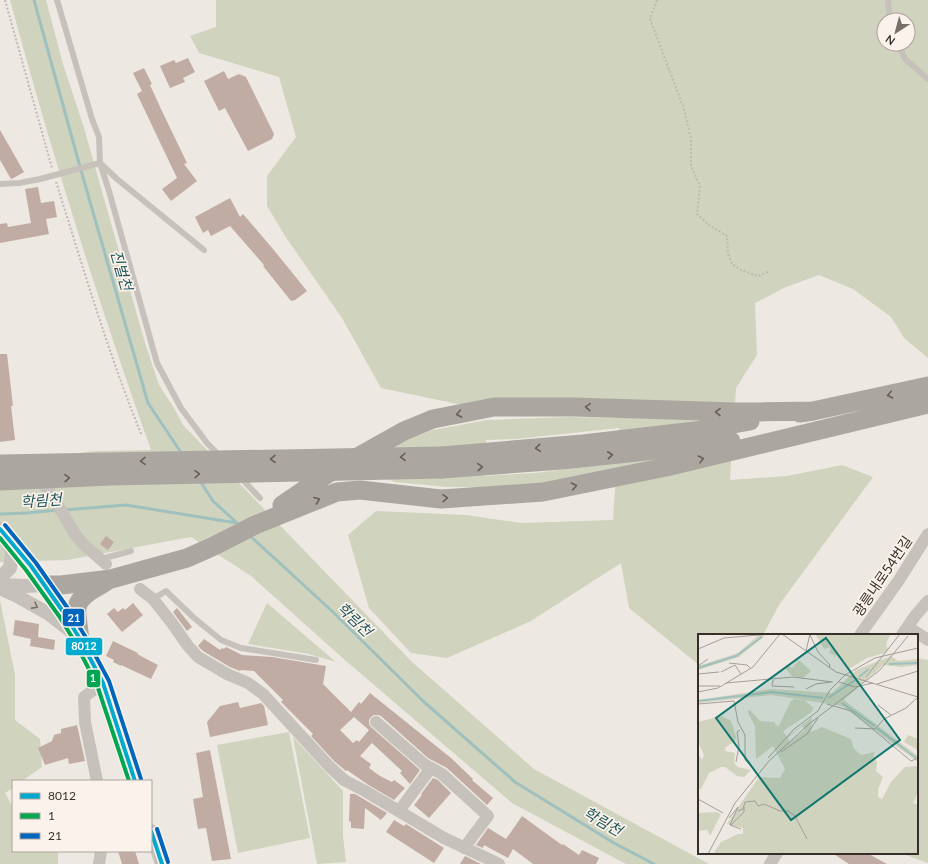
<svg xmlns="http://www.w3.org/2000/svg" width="928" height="864" font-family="Lato,'Noto Sans KR',sans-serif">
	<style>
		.green { fill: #d0d3bd; fill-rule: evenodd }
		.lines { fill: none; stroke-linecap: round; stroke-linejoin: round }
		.stream { stroke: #9fc0be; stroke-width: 3 }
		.building { fill: #c1aca4; fill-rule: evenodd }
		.path { stroke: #c0b9b4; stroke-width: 2; stroke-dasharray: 2 2; stroke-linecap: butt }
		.service { stroke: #c7c1bc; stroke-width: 6 }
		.minor { stroke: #c7c1bc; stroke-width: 12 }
		.tertiary { stroke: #c7c1bc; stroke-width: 14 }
		.trunk { stroke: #aca6a1; stroke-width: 19 }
		.trunk-bridge { stroke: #aca6a1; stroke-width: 19 }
		.bus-1-casing { stroke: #faf2eb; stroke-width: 7 }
		.bus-2-casing { stroke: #faf2eb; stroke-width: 7 }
		.bus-3-casing { stroke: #faf2eb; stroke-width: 7 }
		.bus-1 { stroke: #00a9ce; stroke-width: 4 }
		.bus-2 { stroke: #00a651; stroke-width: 4 }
		.bus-3 { stroke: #0065bd; stroke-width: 4 }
		.oneway { stroke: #665e59 }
		.oneway2 { stroke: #78706b }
		.labels { text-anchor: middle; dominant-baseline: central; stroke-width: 3.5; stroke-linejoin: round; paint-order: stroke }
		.street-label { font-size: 14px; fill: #382e29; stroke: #faf2eb }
		.water-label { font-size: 15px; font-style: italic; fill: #1f575a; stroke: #faf2eb }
		.inset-river { fill: none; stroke: #9fc0be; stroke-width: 2 }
		.inset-road { fill: none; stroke: #a59e98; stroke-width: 1 }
		.view { fill: #0f766e; fill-opacity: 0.15; stroke: #0f766e; stroke-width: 2 }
		.inset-edge { fill: none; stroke: #382e29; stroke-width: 2 }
		.line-badge { stroke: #faf2eb; stroke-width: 1.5 }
		.badge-label { font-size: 11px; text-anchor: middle; font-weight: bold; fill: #fff }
	</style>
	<rect width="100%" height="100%" fill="#eee8e2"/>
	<path class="green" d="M10,0H46L63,64L84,128L145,343L159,385L174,408L183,425L411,661L534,769L709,864H626L512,803L346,661L251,576L191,537L67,560L0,562V463L95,451L151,450C98,302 51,151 10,0Z
		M216,0H928V358L904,338L891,317L853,289L819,275L786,287L755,303L757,355L736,388L730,480L787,476L842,465L873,477L779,605L763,635H699V665L629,608L621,563L531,621L447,658L411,653L369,608L348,535L376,511L466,515L521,523L613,520L616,473L533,487H447L394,482L365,466L394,444L433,430L487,420L569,417L620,418L462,405L381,388L342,318L285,236L267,206V176L296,137L279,77L199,53L190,36L216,27ZM884,20H908V44H884ZM619,428L617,463L535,473L484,476L486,440L516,439Z
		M0,600L15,675V720L40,739L42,767L22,781H13V788L5,793L13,807V851H58V864H0Z
		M267,603L336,662L309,654L248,644Z
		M917,658L928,660V863L900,853H917Z
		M289,732L310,838L238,853L217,745Z
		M293,737L343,791V836L346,862L317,864Z"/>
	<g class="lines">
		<path class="stream" d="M34,0L82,174L148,403L182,454
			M200,481L213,501L237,523
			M64,510L126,505L237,523L239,525
			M0,514L27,513L58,510
			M249,535L333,612L423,701L515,782L614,843L654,864"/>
	</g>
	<path class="building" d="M188,58L195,72L183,78L185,82L170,88L160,66L174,60L176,63Z
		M144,68L152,84L150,85L161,109L187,163L184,164L197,181L171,201L162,189L177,178L137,94L142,91L133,73Z
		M224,71L228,79L239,74L246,77L274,134L272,139L248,151L225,108L219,111L204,81Z
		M0,130L24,172L12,179H11L0,160Z
		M38,187L41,203L54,201L57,217L46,219L49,234L0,243V224L7,223L8,227L31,223L25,189Z
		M230,198L240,217L243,214L273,249L307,291L295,300L291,301L263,266L264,265L230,226L211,236L208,230L203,233L195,217Z
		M0,354H7L13,406H11L15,440L0,442Z
		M106,536L114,542L108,550L100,544Z
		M133,603L143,615L122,632L107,614L114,608L118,612L123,608L125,610Z
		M177,608L192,627L187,631L173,612Z
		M15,620L39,624L38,637L55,640L54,650L30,646L31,639L13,635Z
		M204,639L220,650L222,648L224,649L226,647L242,655L272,657L326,666L323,684L351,712L359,702L361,704L370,693L451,758L473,779L472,780L493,798L487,805L447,768L428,758L381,716L378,715H374L371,717L369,720V724L371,727L420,770L410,784L400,773L402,771L372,743L360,756L371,764L369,768L380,776L392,782L394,780L405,788L394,800L367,784L347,770L346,771L334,761L311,736L313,734L281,702L283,700L254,671L241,670L240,671L230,667L203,651L198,646ZM354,717L369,730L359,742L357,740L353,743L340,730Z
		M113,641L138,653L137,654L158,665L151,679L121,665V666L113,662L114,660L106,656Z
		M238,702L240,708L261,703L264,706L268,725L210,737L207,722L220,706Z
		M77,725L85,761L69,764L68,758L45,765L38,748L52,741L54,735L61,733V729Z
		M210,750L231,859L212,861L206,828L198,829L193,799L203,797L196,753Z
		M433,778L438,780L451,793L429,818L414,805L422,795L421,794Z
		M350,794H355L387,813L381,820L365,808L364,829L351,828V822L349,821Z
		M522,816L562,845L563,844L579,855L582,850L599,858L596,864H533L513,849L508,858L484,845L483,848L476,845L488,828L506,839Z
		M394,820L404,826L406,824L444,848L434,863L386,832Z
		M118,851H135L139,864H122Z
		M832,853H867L887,864H849Z
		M465,856L481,864H460Z"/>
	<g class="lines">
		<path class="path" d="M5,0L52,168
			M657,0L650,19L684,109L691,139V166L700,186L697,214L709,225L727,236L728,253L732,264L741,270L758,276L770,271
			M56,182C83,267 108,353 142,436"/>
		<path class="service" d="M57,0L92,119L99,137L100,163L109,191L157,363L181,408L207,443L220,456
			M889,0L888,2L890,20
			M898,44L905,59L928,79
			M0,184L19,183L40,179L100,163L117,179L204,250
			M240,477L260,498
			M101,559L131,551
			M153,599L166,591L193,617L221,640L241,648L316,660"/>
		<path class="minor" d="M36,476L50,492L75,534L82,543L106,564
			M140,589L153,599L172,623L188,646L198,657L227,674L248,683L263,694L329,766L344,780L365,791L444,838L499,864
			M908,627L928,640
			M860,635L899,580L928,534
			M902,635L915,616L928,601
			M376,722L424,764L442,774L488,816L464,848
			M97,781L85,722L84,697L103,683
			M399,811L431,768
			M99,864L101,851
			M770,864L777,853"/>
		<path class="tertiary" d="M0,529L31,566L55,601L64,613L80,639L103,683L135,781
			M0,578L10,568L12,553L10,542
			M1,585L26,586L44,585
			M0,588L17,596L49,614L71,631
			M151,831L162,864"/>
		<path class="trunk" d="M800,413L813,411L928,386
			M442,456L583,444L695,431L750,421
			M441,469L562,460L628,453L731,441
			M282,505L329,473L404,431L433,419L494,407H574L736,412L813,411
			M44,585H61L111,579L187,558L214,546L255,525L337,492L360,490L441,499L543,492L666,467L928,404
			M80,639C79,631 76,614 77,607C80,594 97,588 107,581"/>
		<path class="trunk-bridge" d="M0,464L442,456
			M0,481L111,476L441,469"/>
		<g class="bus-1-casing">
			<path id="bus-1" d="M0,529L31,566L64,613L80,639L103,683L135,781
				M151,831L162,864"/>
		</g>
		<g class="bus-2-casing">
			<path id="bus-2" d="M0,538L26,570L59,616L75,642L97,685L129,781"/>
		</g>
		<g class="bus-3-casing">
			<path id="bus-3" d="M5,525L36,563L69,610L85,636L109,681L141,779
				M157,829L168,862"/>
		</g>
		<use href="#bus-1" class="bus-1"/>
		<use href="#bus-2" class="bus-2"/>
		<use href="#bus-3" class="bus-3"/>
	</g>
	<defs><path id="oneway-chevron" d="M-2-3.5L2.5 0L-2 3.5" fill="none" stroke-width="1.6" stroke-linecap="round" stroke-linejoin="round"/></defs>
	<g class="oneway">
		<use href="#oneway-chevron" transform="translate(890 395) rotate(168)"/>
		<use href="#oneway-chevron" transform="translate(588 407) rotate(-178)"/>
		<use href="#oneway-chevron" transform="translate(718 412) rotate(-178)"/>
		<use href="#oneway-chevron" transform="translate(459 414) rotate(169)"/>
		<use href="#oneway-chevron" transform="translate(538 448) rotate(175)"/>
		<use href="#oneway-chevron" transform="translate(610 455) rotate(-6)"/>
		<use href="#oneway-chevron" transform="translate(403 457) rotate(179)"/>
		<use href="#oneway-chevron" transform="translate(273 459) rotate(179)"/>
		<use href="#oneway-chevron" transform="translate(701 459) rotate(-14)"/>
		<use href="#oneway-chevron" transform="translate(143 461) rotate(179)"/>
		<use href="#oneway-chevron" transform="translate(480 467) rotate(-4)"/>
		<use href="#oneway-chevron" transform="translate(197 474) rotate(-1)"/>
		<use href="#oneway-chevron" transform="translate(67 478) rotate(-2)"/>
		<use href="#oneway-chevron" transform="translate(574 486) rotate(-12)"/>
		<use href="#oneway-chevron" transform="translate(445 498) rotate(-1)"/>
		<use href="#oneway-chevron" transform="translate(317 500) rotate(-22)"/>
	</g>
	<use class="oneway2" href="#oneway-chevron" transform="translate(35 606) rotate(29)"/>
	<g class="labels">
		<g class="street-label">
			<text transform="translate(882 576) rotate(-56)">광릉내로54번길</text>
		</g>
		<g class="water-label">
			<text transform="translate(122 270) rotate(74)">진벌천</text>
			<text transform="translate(41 500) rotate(-4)">학림천</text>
			<text transform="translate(355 619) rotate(44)">학림천</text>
			<text transform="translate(603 821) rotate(30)">학림천</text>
		</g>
	</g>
	<g transform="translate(698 634)">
		<rect width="220" height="220" fill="#eee8e2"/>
		<path d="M62,0H68L41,23L0,36V32L40,19ZM193,0L189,7L188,13L191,14L187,19L169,24L151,35L139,22L131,19L133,13L126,15L118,1ZM193,22L200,27L220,25V31L203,33L185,31L146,66L220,122V128L144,72L73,61L0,69V66L73,55L134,59L158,36ZM101,26L113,37L105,44L94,42L87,34L91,31L94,34ZM98,64L106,66L115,73L114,78L85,97L89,103L114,83L113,98L124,93L153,105L156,115L163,121L177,118L175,122L179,128L178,137L185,143L180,155V163L184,165L193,148L207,133L220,132V158L215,169L220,171V220H15L23,208L40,200H45V194L29,190L61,143L82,144L87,135L75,112L58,125L57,92L49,77L52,76L62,87L76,88L80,93L93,67ZM104,92L107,96L92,108L90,104ZM24,82L33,87L38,103L37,107L28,113L27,117L37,119L36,129L40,133L53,136L46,143L39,142L27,133H23L11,139L3,155H0V120L4,126L6,121L0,108V88ZM210,101L220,105V116L206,108ZM18,178L23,180L12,202L9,196L0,197V179Z" fill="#d0d3bd" fill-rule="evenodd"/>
		<path class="inset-river" d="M191,30L220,29M0,34L38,22L64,3M161,43L171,35M130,64L159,45M0,67L74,58L125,64M144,69L177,92M179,94L218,124"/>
		<path class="inset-road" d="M84,0L138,38L220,63M112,1L120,18L132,31L131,34M0,15L26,4L72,0M108,17L112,0M31,29L49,31L52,34M0,32L10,25M23,38L37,31L43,40M0,40L21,38M147,41L177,24L220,14M168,43L202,0M75,46L74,52L96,53M141,48L157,53L175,49M28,49L95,43L135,48M179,50L220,37M0,52H22M108,55L118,50L133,48M0,58L20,54L55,33L82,0M0,70L36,67L40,88L47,101V126L53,132M129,70L153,77L213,127L220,124M180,71L193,81M157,94L177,95L186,85L208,74L220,63M83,118L109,100L120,84M70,124L96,95L120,77L132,56L147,41M38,128L41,112L39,98L42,96M0,165L25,179M40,177L45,175L47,168L57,167L60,172L66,170L82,177H90L97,182L109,205M31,184L40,173L32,191L43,195M33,191L46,178V173M10,220L37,169L71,127L111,90L182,36L210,2"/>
		<path class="view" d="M128,4L202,106L93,186L18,84Z"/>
		<rect width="220" height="220" class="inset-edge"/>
	</g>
	<g class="line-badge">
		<rect x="62" y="608" width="23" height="19" rx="4" fill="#0065bd"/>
		<rect x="65" y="637" width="38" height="19" rx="4" fill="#00a9ce"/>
		<rect x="86" y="669" width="15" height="19" rx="4" fill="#00a651"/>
	</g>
	<g class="badge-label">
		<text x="74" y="622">21</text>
		<text x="84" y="650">8012</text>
		<text x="93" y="682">1</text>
	</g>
	<rect x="12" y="780" width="140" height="72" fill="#faf2eb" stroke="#aca49d"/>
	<rect x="20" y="793" width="20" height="6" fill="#00a9ce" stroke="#aca49d"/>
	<text x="48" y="800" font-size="12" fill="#382e29">8012</text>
	<rect x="20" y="813" width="20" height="6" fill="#00a651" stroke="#aca49d"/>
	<text x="48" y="820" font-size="12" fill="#382e29">1</text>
	<rect x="20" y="833" width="20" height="6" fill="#0065bd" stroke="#aca49d"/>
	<text x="48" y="840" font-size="12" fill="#382e29">21</text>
	<g transform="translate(896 32) rotate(216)"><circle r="19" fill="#faf2eb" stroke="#aca49d"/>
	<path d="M0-3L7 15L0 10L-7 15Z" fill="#786f6a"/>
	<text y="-6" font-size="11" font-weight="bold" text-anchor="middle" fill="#382e29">N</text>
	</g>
</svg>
